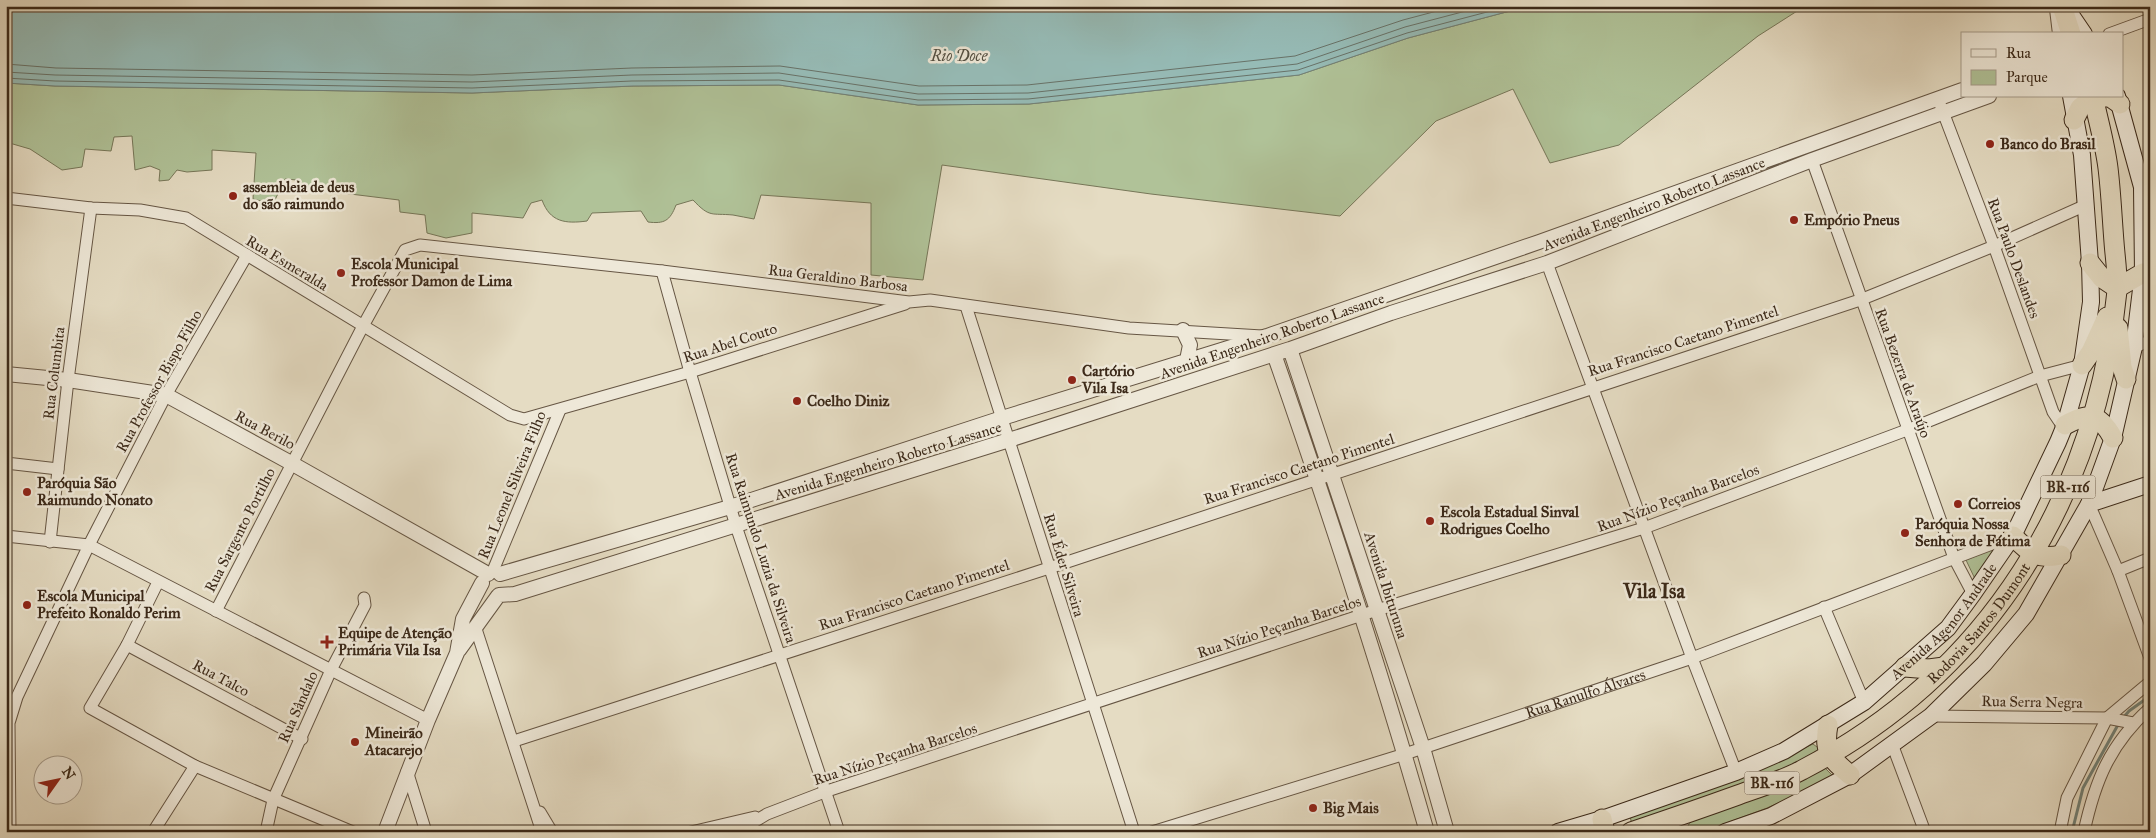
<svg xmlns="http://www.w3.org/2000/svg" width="2156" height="838" font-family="'IM FELL Great Primer',serif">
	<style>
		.green { fill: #b0c298; stroke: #767658 }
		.water { fill: #96bbb6; stroke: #728177 }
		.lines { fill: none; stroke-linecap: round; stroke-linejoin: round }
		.shore { stroke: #687268; stroke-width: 1 }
		.stream { stroke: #728177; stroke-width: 3 }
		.minor-casing { stroke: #665644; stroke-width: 13 }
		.tertiary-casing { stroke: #665644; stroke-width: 16 }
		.secondary-casing { stroke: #3b2919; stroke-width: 18 }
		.trunk-casing { stroke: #3b2919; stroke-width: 21 }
		.minor { stroke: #eee8d8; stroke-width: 11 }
		.tertiary { stroke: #eee8d8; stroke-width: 14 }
		.secondary { stroke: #eee8d8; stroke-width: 16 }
		.trunk { stroke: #e5dcc3; stroke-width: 19 }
		.poi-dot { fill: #8f2418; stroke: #eee8d8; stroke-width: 2 }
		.labels { text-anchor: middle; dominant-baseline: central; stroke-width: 5; stroke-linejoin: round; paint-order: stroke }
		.shield { fill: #eee8d8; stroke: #716252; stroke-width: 1 }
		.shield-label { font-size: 14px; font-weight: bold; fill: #3b2919 }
		.poi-label { font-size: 15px; font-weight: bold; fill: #3b2919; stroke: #eee8d8; text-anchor: start }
		.street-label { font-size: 15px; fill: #3b2919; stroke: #eee8d8 }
		.water-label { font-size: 16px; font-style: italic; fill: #524e40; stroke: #eee8d8 }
		.district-label { font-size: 20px; font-weight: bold; fill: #3b2919; stroke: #eee8d8 }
	</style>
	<rect width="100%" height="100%" fill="#e5dcc3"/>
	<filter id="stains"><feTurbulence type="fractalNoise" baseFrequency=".004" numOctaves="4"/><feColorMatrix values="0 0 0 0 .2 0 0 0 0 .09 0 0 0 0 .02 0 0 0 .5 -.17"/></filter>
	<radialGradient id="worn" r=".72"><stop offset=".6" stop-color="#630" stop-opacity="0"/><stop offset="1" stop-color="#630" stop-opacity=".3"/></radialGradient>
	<path class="green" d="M1529,6H1805L1758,36L1619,145L1550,163L1513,89L1436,121L1340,216L1151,194L942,165L923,280L871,275V203L761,195L754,219C747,218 740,216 733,215C711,213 710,218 693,200L676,205C670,221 664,224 648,222L641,211L592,213L587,221C565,224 550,222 542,200L531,203L523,218L472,213V233L446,238L427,233L425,215L400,212L399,200L334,192L316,186L307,194L297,180L285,179L273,204L253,199L256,153L212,150V170L187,172L177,170L169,180L159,181L160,170L150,166L135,170L132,136L114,137L111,151L85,149L82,167L62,170L30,149L6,142V83L55,86L472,93L633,86L779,85L918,105L1029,104L1299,75L1408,38Z
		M1993,549L1990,559L1976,581L1966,560Z
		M1813,744L1821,750L1778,775L1637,823L1631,821L1630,815L1747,773Z
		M1825,768L1832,775L1831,779L1767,808L1702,832H1691L1688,826L1690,822L1771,792Z"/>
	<path class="water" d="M6,6H1529L1408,38L1299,75L1029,104L918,105L779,85L633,86L472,93L55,86L6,83Z"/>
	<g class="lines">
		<path class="shore" d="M6,64L56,68L472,75L632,68L780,66L919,86L1027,85L1295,56L1403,20L1456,6
			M6,72L55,75L472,82L632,75L779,73L918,94L1028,93L1297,64L1405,27L1485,6
			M6,78L55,81L472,88L632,81L779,80L918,100L1028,99L1298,70L1407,33L1510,6"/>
		<path class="stream" d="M2123,718L2129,711L2150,696
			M2072,832L2083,788L2119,723"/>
		<g class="minor-casing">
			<g id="minor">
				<path d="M2109,34L2150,19"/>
				<path d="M1940,104L1994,246L2053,412L2059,421L2065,425"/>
				<path d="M1812,160L1954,558L1973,594"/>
				<path d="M6,198L91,208L140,210L186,218L510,415L524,419L690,372L905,304"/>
				<path d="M1547,263L1692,658L1736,772"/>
				<path d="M662,271L690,372L736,526L839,832"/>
				<path d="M966,306L1134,832"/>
				<path d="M2134,347L2150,341"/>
				<path d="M6,463L58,469"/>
				<path d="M2089,504L2118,571L2150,658"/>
				<path d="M6,536L89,545L428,720"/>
				<path d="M50,542L68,380L91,208"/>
				<path d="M2118,571L2150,558"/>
				<path d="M492,573L560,410"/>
				<path d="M158,582L127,645L90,708L195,766L353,832"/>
				<path d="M1824,607L1864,702"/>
				<path d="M216,611L363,326L405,250L420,245L662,271L909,302L930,300L1129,328L1262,336"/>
				<path d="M476,629L542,832"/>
				<path d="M127,645L302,739"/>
				<path d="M1931,716L2107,718L2133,723"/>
				<path d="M514,741L1049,568L1860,300L1994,246L2086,205"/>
				<path d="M1892,744L1925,832"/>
				<path d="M407,771L426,832"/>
				<path d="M540,812L552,832"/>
				<path d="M10,832L9,723L17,697L89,545L166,395L247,255"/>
				<path d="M153,832L195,766"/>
				<path d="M266,832L273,800L331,670L365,605L364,598"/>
				<path d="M691,832L755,817"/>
				<path d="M729,832L747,826L767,814L827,791L1377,610L1644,528L1907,430L2040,376L2082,365"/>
				<path id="s1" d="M1152,832L1405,754L1692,658L2013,536"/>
				<path d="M2060,832L2067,798L2107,718L2150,682"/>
				<path d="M2084,832C2095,781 2110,744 2150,708"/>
			</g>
		</g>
		<g class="tertiary-casing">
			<path id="tertiary" d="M2057,9L2060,34
				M1183,330L1190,345L1187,360
				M1290,349L1423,748L1447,832
				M1274,354C1329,512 1381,671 1427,832
				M6,374L68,380L166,395L291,463L488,574
				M500,574L730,507L1002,418L1267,336L1539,242L1962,90
				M499,595L515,594L1009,440L1290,349L1391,313L1547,263L1812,160L1989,96
				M459,650L498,596
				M385,832L428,720L457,653L463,619L482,583"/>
		</g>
		<g class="secondary-casing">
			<g id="secondary">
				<path d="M2067,9L2084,34"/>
				<path d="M2089,504L2150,484"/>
				<path id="s2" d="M1558,832L1602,819L1736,772L1784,751L1864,702L1948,628L1973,594L2013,536L2058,442L2065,425L2082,365L2091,302L2090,263L2082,155L2071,96"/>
				<path d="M1725,832L1771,816L1850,775L1931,716L1984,664L2026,614L2089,504L2113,438L2134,347L2143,273L2142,187L2117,96"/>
			</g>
		</g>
		<g class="trunk-casing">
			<g id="trunk">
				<path d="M2062,6L2071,34"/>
				<path d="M2074,120L2080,108L2093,97H2110L2120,104"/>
				<path d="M2090,263L2102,278L2117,288"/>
				<path d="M2117,288L2143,273"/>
				<path d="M2118,328L2122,367L2126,379"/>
				<path d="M2082,365L2091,352L2107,317"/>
				<path d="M2065,425C2089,412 2099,413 2113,438"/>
				<path d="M2013,536C2029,553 2038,560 2061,555"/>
				<path d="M1905,667L1929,669L1944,667"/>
				<path d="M1828,725C1823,752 1830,758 1850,775"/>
				<path d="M1602,819L1605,832"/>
				<path id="s3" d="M1631,832C1667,820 1702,808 1738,795C1759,787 1782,781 1802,770C1989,673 2096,498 2117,291C2118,275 2115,257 2114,242C2112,217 2111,193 2108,168C2105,144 2098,120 2093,96"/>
			</g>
		</g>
		<use href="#minor" class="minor"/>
		<use href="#tertiary" class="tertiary"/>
		<use href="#secondary" class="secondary"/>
		<use href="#trunk" class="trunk"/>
	</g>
	<g class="poi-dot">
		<circle cx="1990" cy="144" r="5"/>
		<circle cx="233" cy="196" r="5"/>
		<circle cx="1794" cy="220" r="5"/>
		<circle cx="341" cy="273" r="5"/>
		<circle cx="1072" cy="380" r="5"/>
		<circle cx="797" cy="401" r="5"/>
		<circle cx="27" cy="492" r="5"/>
		<circle cx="1958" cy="504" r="5"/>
		<circle cx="1430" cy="521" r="5"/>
		<circle cx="1905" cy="533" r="5"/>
		<circle cx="27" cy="605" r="5"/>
		<path d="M324.5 634.5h5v5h5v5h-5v5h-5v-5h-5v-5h5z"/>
		<circle cx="355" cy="742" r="5"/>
		<circle cx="1313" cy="808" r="5"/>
	</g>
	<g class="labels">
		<g class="shield">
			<rect x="2040.5" y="475.5" width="55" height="23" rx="4"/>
			<rect x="1744.5" y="771.5" width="55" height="23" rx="4"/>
		</g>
		<g class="shield-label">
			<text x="2068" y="487">BR-116</text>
			<text x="1772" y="783">BR-116</text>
		</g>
		<g class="poi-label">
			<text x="2000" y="144">Banco do Brasil</text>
			<text x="243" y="187">assembleia de deus<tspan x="243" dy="17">do são raimundo</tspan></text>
			<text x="1804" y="220">Empório Pneus</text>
			<text x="351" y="264">Escola Municipal<tspan x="351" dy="17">Professor Damon de Lima</tspan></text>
			<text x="1082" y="371">Cartório<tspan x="1082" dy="17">Vila Isa</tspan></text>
			<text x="807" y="401">Coelho Diniz</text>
			<text x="37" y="483">Paróquia São<tspan x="37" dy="17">Raimundo Nonato</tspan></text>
			<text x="1968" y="504">Correios</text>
			<text x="1440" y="512">Escola Estadual Sinval<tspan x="1440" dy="17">Rodrigues Coelho</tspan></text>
			<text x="1915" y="524">Paróquia Nossa<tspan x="1915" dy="17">Senhora de Fátima</tspan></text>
			<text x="37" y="596">Escola Municipal<tspan x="37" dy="17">Prefeito Ronaldo Perim</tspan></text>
			<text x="338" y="633">Equipe de Atenção<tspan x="338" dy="17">Primária Vila Isa</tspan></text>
			<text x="365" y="733">Mineirão<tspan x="365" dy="17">Atacarejo</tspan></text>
			<text x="1323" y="808">Big Mais</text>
		</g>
		<g class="street-label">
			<text transform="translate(1654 204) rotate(-21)">Avenida Engenheiro Roberto Lassance</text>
			<text transform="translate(2014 258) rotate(70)">Rua Paulo Deslandes</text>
			<text transform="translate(287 263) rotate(31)">Rua Esmeralda</text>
			<text transform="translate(838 278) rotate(7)">Rua Geraldino Barbosa</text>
			<text transform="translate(1272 336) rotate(-19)">Avenida Engenheiro Roberto Lassance</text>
			<text transform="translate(1683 341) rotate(-18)">Rua Francisco Caetano Pimentel</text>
			<text transform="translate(730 343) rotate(-18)">Rua Abel Couto</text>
			<text transform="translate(54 373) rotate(-83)">Rua Columbita</text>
			<text transform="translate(1903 373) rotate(70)">Rua Bezerra de Araújo</text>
			<text transform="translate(159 381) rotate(-61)">Rua Professor Bispo Filho</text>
			<text transform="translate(265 430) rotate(28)">Rua Berilo</text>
			<text transform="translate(888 461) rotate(-17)">Avenida Engenheiro Roberto Lassance</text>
			<text transform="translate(1299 469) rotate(-18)">Rua Francisco Caetano Pimentel</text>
			<text transform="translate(512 485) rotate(-68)">Rua Leonel Silveira Filho</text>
			<text transform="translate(1678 498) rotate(-20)">Rua Nízio Peçanha Barcelos</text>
			<text transform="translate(240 530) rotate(-63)">Rua Sargento Portilho</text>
			<text transform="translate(761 548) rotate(72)">Rua Raimundo Luzia da Silveira</text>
			<text transform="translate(1064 565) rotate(73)">Rua Éder Silveira</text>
			<text transform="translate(1386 585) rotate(72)">Avenida Ibituruna</text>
			<text transform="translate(914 595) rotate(-18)">Rua Francisco Caetano Pimentel</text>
			<text stroke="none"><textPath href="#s2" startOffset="448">Avenida Agenor Andrade</textPath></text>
			<text stroke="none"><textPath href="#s3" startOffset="414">Rodovia Santos Dumont</textPath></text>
			<text transform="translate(1279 627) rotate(-18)">Rua Nízio Peçanha Barcelos</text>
			<text transform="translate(221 678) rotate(28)">Rua Talco</text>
			<text stroke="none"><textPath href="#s1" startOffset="455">Rua Ranulfo Álvares</textPath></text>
			<text transform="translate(2032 702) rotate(1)">Rua Serra Negra</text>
			<text transform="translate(298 707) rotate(-66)">Rua Sândalo</text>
			<text transform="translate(895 754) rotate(-18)">Rua Nízio Peçanha Barcelos</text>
		</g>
		<g class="water-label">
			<text x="959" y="55">Rio Doce</text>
		</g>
		<g class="district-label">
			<text x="1654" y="591">Vila Isa</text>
		</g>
	</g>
	<rect width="2156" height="838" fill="none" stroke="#e5dcc3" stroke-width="25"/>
	<rect x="8" y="8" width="2141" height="823" fill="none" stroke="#3b2919" stroke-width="2.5"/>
	<rect x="12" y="12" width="2131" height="813" fill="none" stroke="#3b2919"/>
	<rect x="1961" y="32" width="162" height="65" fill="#eee8d8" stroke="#a69c8c"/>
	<rect x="1971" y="49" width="25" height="8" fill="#eee8d8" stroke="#a69c8c"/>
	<text x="2006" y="58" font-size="15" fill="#3b2919">Rua</text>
	<rect x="1971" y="70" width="25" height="15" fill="#b0c298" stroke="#a69c8c"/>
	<text x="2006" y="82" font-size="15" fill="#3b2919">Parque</text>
	<g transform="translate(58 780) rotate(57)"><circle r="24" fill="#eee8d8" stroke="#a69c8c"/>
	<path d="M0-4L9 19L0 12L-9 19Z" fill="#8f2418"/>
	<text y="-8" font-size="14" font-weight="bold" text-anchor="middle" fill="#3b2919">N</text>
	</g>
	<rect width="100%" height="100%" filter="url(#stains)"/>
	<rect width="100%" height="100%" fill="url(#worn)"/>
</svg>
